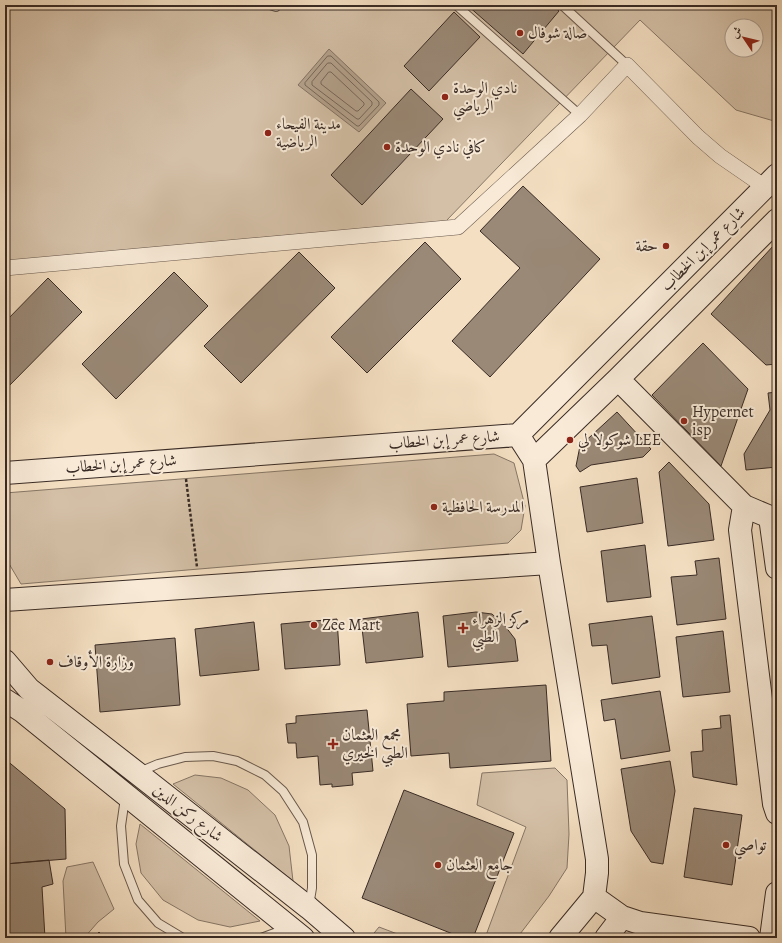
<svg xmlns="http://www.w3.org/2000/svg" width="782" height="943" font-family="Alegreya,Amiri,serif">
	<style>
		.green { fill: #d4c0a7; stroke: #867666; fill-rule: evenodd }
		.water { fill: #b4a28d; stroke: #837263 }
		.lines { fill: none; stroke-linecap: round; stroke-linejoin: round }
		.shore { stroke: #766659; stroke-width: 1 }
		.building { fill: #9a8977; stroke: #392b25 }
		.lane-casing { stroke: #68584c; stroke-width: 10 }
		.street-casing { stroke: #68584c; stroke-width: 16 }
		.secondary-casing { stroke: #392b25; stroke-width: 24 }
		.path { stroke: #392b25; stroke-width: 2.5; stroke-dasharray: 3 2; stroke-linecap: butt }
		.lane { stroke: #f8ead7; stroke-width: 8 }
		.street { stroke: #f8ead7; stroke-width: 15 }
		.secondary { stroke: #f8ead7; stroke-width: 22 }
		.poi-dot { fill: #8f2418; stroke: #f8ead7; stroke-width: 1.5 }
		.labels { text-anchor: middle; dominant-baseline: central; stroke-width: 4; stroke-linejoin: round; paint-order: stroke }
		.poi-label { font-size: 16px; fill: #392b25; stroke: #f8ead7; text-anchor: start }
		.street-label { font-size: 16px; fill: #392b25; stroke: #f8ead7 }
	</style>
	<rect width="100%" height="100%" fill="#f4dfc2"/>
	<filter id="stains"><feTurbulence type="fractalNoise" baseFrequency=".005" numOctaves="4"/><feColorMatrix values="0 0 0 0 .2 0 0 0 0 .09 0 0 0 0 .02 0 0 0 .5 -.17"/></filter>
	<radialGradient id="worn" r=".72"><stop offset=".6" stop-color="#630" stop-opacity="0"/><stop offset="1" stop-color="#630" stop-opacity=".3"/></radialGradient>
	<path class="green" d="M5,5H777V118L774,121L736,110L640,20L446,221L5,261ZM732,26H756V50H732Z
		M494,454L514,463L525,506L521,530L508,543L21,584L5,557V493Z
		M555,768L567,780L569,834L567,868L549,896L517,938H485L526,827L477,805L482,773Z
		M195,775L221,778L248,790L275,815L289,846L293,881L173,784Z
		M140,824L260,921L230,927L198,920L163,900L141,873L136,844Z
		M93,862L114,909L98,922L84,938H66L63,881L67,867Z
		M379,927L408,938H370Z"/>
	<path class="water" d="M329,49L386,103L359,132L298,85Z"/>
	<g class="lines">
		<path class="shore" d="M328,56H331L379,102V105L359,126H357L305,85V83Z
			M328,63H331L372,102V105L359,119H357L312,85V82Z
			M329,72H331L364,103V105L358,111H356L321,84V82Z"/>
	</g>
	<path class="building" d="M467,5H552L559,11L523,54Z
		M454,12L480,37L429,91L404,66Z
		M411,89L443,119L362,205L331,175Z
		M523,186L600,259L490,377L452,341L520,268L480,231Z
		M425,242L461,279L367,373L331,337Z
		M774,245L777,247V364L766,365L711,314Z
		M299,252L335,288L241,383L204,346Z
		M174,272L208,306L116,399L82,364Z
		M48,278L82,312L5,390V322Z
		M703,343L748,389L721,466L652,395Z
		M777,392V467L746,470L744,454L770,410L768,393Z
		M617,412L651,449L643,457L591,465L580,472L576,466L580,446Z
		M669,462L709,504L714,540L668,546L659,472Z
		M637,478L643,523L587,532L580,487Z
		M645,545L651,597L607,602L601,551Z
		M719,558L726,619L677,625L671,577L697,575L695,561Z
		M418,612L423,657L366,663L361,619Z
		M476,612L492,614L505,626L515,639L518,661L448,667L443,616Z
		M652,616L660,677L612,684L607,645L592,646L589,624Z
		M337,619L340,665L285,669L281,624Z
		M254,622L259,670L200,676L195,629Z
		M723,631L730,692L683,697L676,637Z
		M175,638L180,705L100,712L95,645Z
		M546,685L551,761L450,768L449,753L411,756L407,704L444,701V692Z
		M660,691L670,751L621,759L615,719L604,721L601,700Z
		M367,710L373,771L352,773L353,785L332,787V784L320,785L318,756L297,758L296,743H288L286,724L296,723V716Z
		M730,715L737,785L693,777L691,752L703,751L702,730L721,728L720,716Z
		M5,759L65,809L66,859L5,864Z
		M670,761L675,791L663,864L651,862L631,831L621,769Z
		M404,790L514,833L473,938H463L362,898Z
		M694,808L742,815L732,885L684,877Z
		M49,860L53,884L42,887L45,938H5V864Z
		M99,932L105,938H93Z"/>
	<g class="lines">
		<g class="lane-casing">
			<path id="lane" d="M270,5L276,7L278,5
				M456,5L580,115
				M562,5L627,65
				M139,772L158,764L185,757L213,756L237,761L265,775L283,791L303,822L312,855V888L309,906
				M125,798L121,826L124,864L138,900L158,923L183,938
				M261,938L288,928"/>
		</g>
		<g class="street-casing">
			<path id="street" d="M5,268L458,227L580,115L627,65L698,137L720,156L765,187"/>
		</g>
		<g class="secondary-casing">
			<path id="secondary" d="M618,379L744,506L770,517L777,568
				M518,435L534,460L549,563L597,859V873L594,897L560,938
				M534,460L618,379L777,220
				M5,473L518,435L777,175
				M744,506L740,530L774,804L777,813
				M5,600L549,563
				M5,661L29,689L137,773L309,908L344,938
				M5,700L22,711L126,795L303,938
				M594,897L622,917L640,923L749,938
				M606,938L622,917
				M771,938L777,893"/>
		</g>
		<path class="path" d="M186,479L197,567"/>
		<use href="#lane" class="lane"/>
		<use href="#street" class="street"/>
		<use href="#secondary" class="secondary"/>
	</g>
	<g class="poi-dot">
		<circle cx="520" cy="33" r="4"/>
		<circle cx="445" cy="97" r="4"/>
		<circle cx="268" cy="133" r="4"/>
		<circle cx="387" cy="147" r="4"/>
		<circle cx="666" cy="246" r="4"/>
		<circle cx="684" cy="421" r="4"/>
		<circle cx="570" cy="440" r="4"/>
		<circle cx="434" cy="507" r="4"/>
		<circle cx="314" cy="625" r="4"/>
		<path d="M461 622h4v4h4v4h-4v4h-4v-4h-4v-4h4z"/>
		<circle cx="50" cy="662" r="4"/>
		<path d="M331 738h4v4h4v4h-4v4h-4v-4h-4v-4h4z"/>
		<circle cx="726" cy="845" r="4"/>
		<circle cx="438" cy="865" r="4"/>
	</g>
	<g class="labels">
		<g class="poi-label">
			<text x="528" y="33">صالة شوفال</text>
			<text x="453" y="88">نادي الوحدة<tspan x="453" dy="18">الرياضي</tspan></text>
			<text x="276" y="124">مدينة الفيحاء<tspan x="276" dy="18">الرياضية</tspan></text>
			<text x="395" y="147">كافي نادي الوحدة</text>
			<text x="658" y="246" text-anchor="end">حقة</text>
			<text x="692" y="412">Hypernet<tspan x="692" dy="18">isp</tspan></text>
			<text x="578" y="440">شوكولا لي LEE</text>
			<text x="442" y="507">المدرسة الحافظية</text>
			<text x="472" y="619">مركز الزهراء<tspan x="472" dy="18">الطبي</tspan></text>
			<text x="322" y="625">Zee Mart</text>
			<text x="58" y="662">وزارة الأوقاف</text>
			<text x="342" y="735">مجمع العثمان<tspan x="342" dy="18">الطبي الخيري</tspan></text>
			<text x="734" y="845">تواصي</text>
			<text x="446" y="865">جامع العثمان</text>
		</g>
		<g class="street-label">
			<text transform="translate(703 249) rotate(-45)">شارع عمر إبن الخطاب</text>
			<text transform="translate(444 440) rotate(-4)">شارع عمر إبن الخطاب</text>
			<text transform="translate(121 464) rotate(-4)">شارع عمر إبن الخطاب</text>
			<text transform="translate(188 813) rotate(38)">شارع ركن الدين</text>
		</g>
	</g>
	<rect width="782" height="943" fill="none" stroke="#f4dfc2" stroke-width="20"/>
	<rect x="6" y="6" width="770" height="931" fill="none" stroke="#392b25" stroke-width="2"/>
	<rect x="10" y="10" width="762" height="923" fill="none" stroke="#392b25"/>
	<g transform="translate(744 38) rotate(305)"><circle r="19" fill="#f8ead7" stroke="#ac9e90"/>
	<path d="M0-3L7 15L0 10L-7 15Z" fill="#8f2418"/>
	<text y="-6" font-size="11" font-weight="bold" text-anchor="middle" fill="#392b25">ش</text>
	</g>
	<rect width="100%" height="100%" filter="url(#stains)"/>
	<rect width="100%" height="100%" fill="url(#worn)"/>
</svg>
